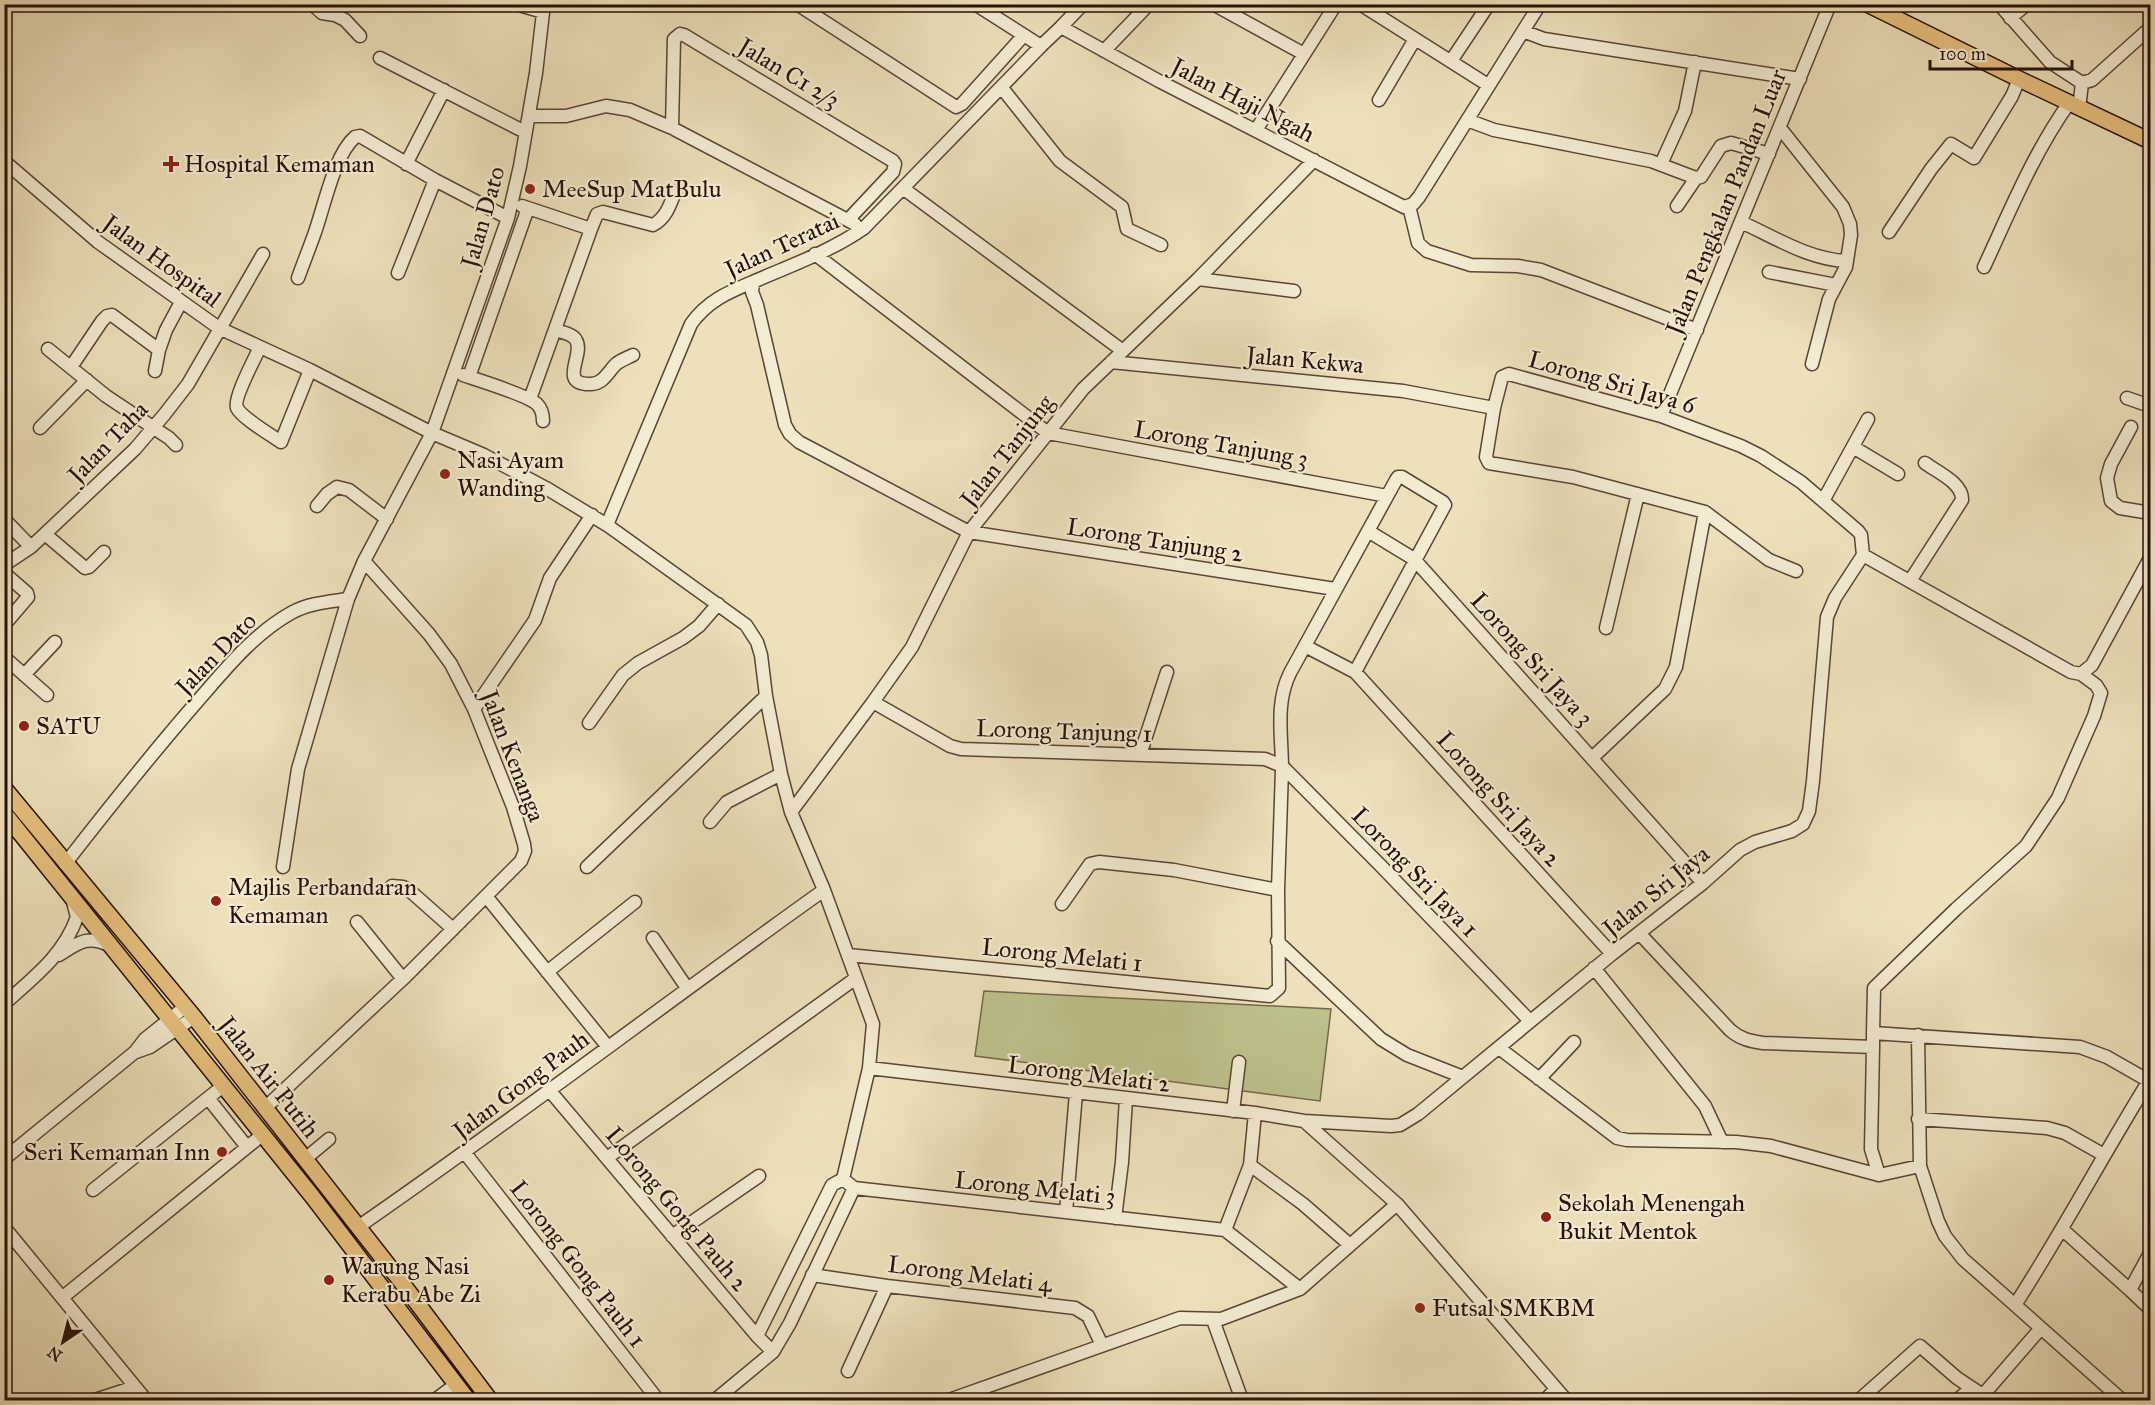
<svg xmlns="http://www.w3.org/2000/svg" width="2155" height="1405" font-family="'IM FELL Great Primer',serif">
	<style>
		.green { fill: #bec18c; stroke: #73694a; stroke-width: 1.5 }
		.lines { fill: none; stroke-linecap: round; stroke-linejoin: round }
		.minor-casing { stroke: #594536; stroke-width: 15 }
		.major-casing { stroke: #281109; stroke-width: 18 }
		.minor { stroke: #f3ecd3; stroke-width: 12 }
		.major { stroke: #e6c07e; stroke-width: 15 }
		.poi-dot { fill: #8f2418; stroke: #f3ecd3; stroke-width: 2 }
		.labels { text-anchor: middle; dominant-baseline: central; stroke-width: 4.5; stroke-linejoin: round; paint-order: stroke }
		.street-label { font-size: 24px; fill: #281109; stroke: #f3ecd3 }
		.poi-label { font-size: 24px; fill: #281109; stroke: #f3ecd3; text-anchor: start }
	</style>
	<rect width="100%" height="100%" fill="#ede1bb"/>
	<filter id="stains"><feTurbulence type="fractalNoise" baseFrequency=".00333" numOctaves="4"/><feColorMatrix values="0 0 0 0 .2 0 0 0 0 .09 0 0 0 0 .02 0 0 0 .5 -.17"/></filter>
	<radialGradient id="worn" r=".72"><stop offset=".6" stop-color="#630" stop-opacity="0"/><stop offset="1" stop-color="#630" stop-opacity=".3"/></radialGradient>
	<path class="green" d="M984,991L1331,1009L1320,1101L975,1056Z"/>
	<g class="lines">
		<g class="minor-casing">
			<path id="minor" d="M312,4L322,13L335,15L345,20L360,36
				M516,4L543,12
				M797,4L956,107L962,104L1024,35
				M975,4L1041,46L1061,27L1159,81L1404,207L1413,204L1419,197L1540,4
				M1213,4L1304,54
				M1360,4L1488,85
				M1999,4L2050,62L2082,83L2092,80L2150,28
				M2010,18L2027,4
				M1061,27L1083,4
				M1523,31L1544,39L1800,79
				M1104,51L1149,4
				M380,58L525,132
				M1451,61L1489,4
				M1002,88L1060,161L1122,207L1127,229L1161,245
				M1379,100L1415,39
				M2079,108L2082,83
				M529,116H566L606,106L630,110L672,128L855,224
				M1467,120L1494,130L1651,161L1696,178
				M672,128L674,39L680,34L684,35L893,161L895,164L893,172L848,220
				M1780,128L1843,207L1850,224L1851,235L1846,267L1829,299L1812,364
				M1256,130L1336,4
				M4,161L98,242L219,328L310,370L432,433L484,455L546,488L607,525L746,625L757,642L761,655L766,696L781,774L791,812L824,890L873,1024L869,1068L843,1179
				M406,164L444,90
				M1661,164L1685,111L1695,62
				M904,189L1123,351
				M1409,206L1418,243L1427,251L1471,265L1518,266L1541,270L1697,330
				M1677,206L1696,178L1701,177L1721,146L1731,143L1769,154
				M528,208L591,229L530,399
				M1741,222C1774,237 1810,260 1847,261
				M591,229L597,214L603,212L653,225C666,218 670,205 675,192
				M1889,232L1931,169L1951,144L1974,158L2012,96L2019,79
				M815,254L1048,433L1387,496
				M1984,267C2010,211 2033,154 2069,103
				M1769,272L1836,285
				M398,273L435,180
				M298,278C303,264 309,249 314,235C324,208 334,155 355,137L360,136L435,180L508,218
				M1198,279L1294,291
				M753,282L752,292L757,305L785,425L790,434L799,442L969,532L1335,589
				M555,330C561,332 573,334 576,340C585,355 557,385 591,384C603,384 608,372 616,364C621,360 627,358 633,355
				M260,347C255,358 233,399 237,408C242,418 271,435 281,442L310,370
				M48,349L106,396L169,438L176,445
				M159,350L166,330L181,302
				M1111,362L1403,391L1494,408
				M71,367L102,321L107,316L112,315L159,350L155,371
				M463,375C478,380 527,395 537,404C542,409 543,414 543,421
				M469,377L528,208L522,206
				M2127,398L2150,406
				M1661,416L1830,4
				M2131,427L2111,464L2107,478L2111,501L2120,508L2150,513
				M40,428L87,380
				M1853,447L1898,474
				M1823,501L1868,419
				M317,506L327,494L337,487L349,490L387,519
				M4,519L31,547
				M607,525L691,324C708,300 729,292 755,281C792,265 831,251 864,228L1041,46
				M1368,531L1414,559L1703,883
				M45,534L85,568L89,567L104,552
				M1863,555L2071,672L2081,674L2092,665L2150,558
				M4,565L31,547L135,449L164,415L188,384L263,254
				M1796,571L1769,560L1705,512L1573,477L1489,463L1486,457L1494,408L1502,377L1509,374L1661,416L1741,446L1761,456L1801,482L1858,531L1861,535L1863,555
				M4,573L27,593L28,597L4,625
				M1910,581L1962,500C1963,483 1937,472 1925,463
				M1606,628L1638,494
				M1305,646L1355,672L1612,954
				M4,657L47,695
				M24,675L55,642
				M873,702L950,746L961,749L1265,759L1282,766L1382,867L1530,1021
				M474,709L535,620L550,578L592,515
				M589,723L623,675L638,663L683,638L699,626L718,604
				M1140,755L1167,672
				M1592,758L1665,689L1676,667L1705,512
				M791,812L873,702L912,647L969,532L1083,389L1198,279L1314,160
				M710,822L727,802L781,774
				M65,864C107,810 150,756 195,704C224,671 252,635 291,613C309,603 328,602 348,599L364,561L432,433L508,218L520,166L536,73L544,4
				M283,867L298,769L348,599
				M587,867L766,696
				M392,886L403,887L409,890L453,929
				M1278,890C1279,850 1281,809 1282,769C1282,736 1275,703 1290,673L1396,480L1398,477H1402L1443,502L1445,505L1355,672
				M486,896L608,1047
				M357,922L403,979
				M1639,933L1730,1030C1740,1039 1750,1041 1763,1043L1873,1047V1033L2080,1047L2107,1057L2149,1081
				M653,938L687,988
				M1277,941L1381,1039L1407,1055L1463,1077
				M59,955C78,943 88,934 111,946
				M848,955L1270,996L1279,988L1278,890L1174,870L1099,862L1090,864L1062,904
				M1594,968L1705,1106L1722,1142
				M547,972L635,902
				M4,1004C33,978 64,955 77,917L73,902
				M1873,1033L1874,988L1956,909L2026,846L2058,798L2094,716L2101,693L2096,685L2081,674
				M1918,1035L1920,1166L1938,1221L1945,1236L1963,1259L2015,1305
				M1873,1047L1871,1149L1879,1175
				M1499,1048L1617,1138L1627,1140L1736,1142L1771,1146L1879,1175L1920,1166
				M136,1052L150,1047L194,1017
				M869,1068L1255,1113L1304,1121L1391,1126L1400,1125L1418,1114L1612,954L1703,883L1740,850L1755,842L1792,831L1803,824L1809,811L1813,781L1827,617L1835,598L1863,555
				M1539,1079L1574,1042
				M550,1091L757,1336L773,1352
				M208,1098L247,1147
				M265,1108L407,975L521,861L525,851L524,844L513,807L474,709L451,664L429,634L364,561
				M1233,1111L1239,1062
				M1918,1119L2047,1128L2065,1133L2104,1155
				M1304,1121L1397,1204L1566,1400
				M465,1153L658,1400
				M607,1158L856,978
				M4,1159L135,1052L145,1039L185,1007
				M305,1159L329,1139
				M1250,1165L1303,1204L1350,1245
				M843,1179L854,1188L1225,1230
				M93,1190L223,1086
				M1066,1212L1076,1093
				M1115,1218L1122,1162L1126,1099
				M4,1227L146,1400
				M358,1227C516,1118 668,1001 824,890
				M1225,1230L1300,1289L1397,1204
				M1225,1230L1250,1165L1255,1113
				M2063,1230L2130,1290
				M672,1236L759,1176
				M2150,1253L2130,1290L2150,1309
				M812,1275L887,1286L1075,1308L1088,1316L1102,1345
				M63,1297L262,1135
				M1213,1320L1242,1400
				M757,1336L832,1185L843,1179
				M848,1371L887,1286
				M1983,1395L2041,1328
				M95,1400L135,1387
				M435,1400L455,1385
				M715,1400L773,1352L790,1323L854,1188
				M949,1400L1180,1318L1221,1319L1300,1289
				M1545,1400L1556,1389
				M1859,1400L1920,1346L1957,1378L1990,1400
				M1957,1400L1972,1388
				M2122,1400L2015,1305C2063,1231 2104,1153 2150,1079"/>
		</g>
		<g class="major-casing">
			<path id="major" d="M1867,4L2019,79L2150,141
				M4,788L194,1017L399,1279L490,1400
				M4,813L312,1196L468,1400"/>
		</g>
		<use href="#minor" class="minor"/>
		<use href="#major" class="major"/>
	</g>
	<g class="poi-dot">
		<path d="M168 155h6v6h6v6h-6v6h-6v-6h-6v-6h6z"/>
		<circle cx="530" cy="189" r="6"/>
		<circle cx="445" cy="474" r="6"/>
		<circle cx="24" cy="726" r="6"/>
		<circle cx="216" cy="901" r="6"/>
		<circle cx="222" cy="1152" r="6"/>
		<circle cx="1546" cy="1217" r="6"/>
		<circle cx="329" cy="1280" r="6"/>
		<circle cx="1420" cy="1308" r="6"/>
	</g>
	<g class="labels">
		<g class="street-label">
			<text transform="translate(789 73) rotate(31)">Jalan C1 2/3</text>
			<text transform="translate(1243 100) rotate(27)">Jalan Haji Ngah</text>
			<text transform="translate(1726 202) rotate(-68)">Jalan Pengkalan Pandan Luar</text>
			<text transform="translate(483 217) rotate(-74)">Jalan Dato</text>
			<text transform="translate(782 245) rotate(-25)">Jalan Teratai</text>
			<text transform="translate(162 261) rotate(36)">Jalan Hospital</text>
			<text transform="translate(1305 360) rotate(5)">Jalan Kekwa</text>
			<text transform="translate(1612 382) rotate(16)">Lorong Sri Jaya 6</text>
			<text transform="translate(108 442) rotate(-46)">Jalan Taha</text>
			<text transform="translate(1221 444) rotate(10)">Lorong Tanjung 3</text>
			<text transform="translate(1007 451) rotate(-52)">Jalan Tanjung</text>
			<text transform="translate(1155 540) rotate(9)">Lorong Tanjung 2</text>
			<text transform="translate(216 654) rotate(-46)">Jalan Dato</text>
			<text transform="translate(1532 659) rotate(48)">Lorong Sri Jaya 3</text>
			<text transform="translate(1064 731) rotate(2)">Lorong Tanjung 1</text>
			<text transform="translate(513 756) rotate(69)">Jalan Kenanga</text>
			<text transform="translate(1499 799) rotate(48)">Lorong Sri Jaya 2</text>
			<text transform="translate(1415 872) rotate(46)">Lorong Sri Jaya 1</text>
			<text transform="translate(1656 891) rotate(-39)">Jalan Sri Jaya</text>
			<text transform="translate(1062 955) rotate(6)">Lorong Melati 1</text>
			<text transform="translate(1089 1074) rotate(7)">Lorong Melati 2</text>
			<text transform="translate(269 1077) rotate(52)">Jalan Air Putih</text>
			<text transform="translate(521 1085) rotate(-37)">Jalan Gong Pauh</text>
			<text transform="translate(1035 1188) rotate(6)">Lorong Melati 3</text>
			<text transform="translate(677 1209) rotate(50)">Lorong Gong Pauh 2</text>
			<text transform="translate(578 1264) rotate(52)">Lorong Gong Pauh 1</text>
			<text transform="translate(970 1274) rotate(7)">Lorong Melati 4</text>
		</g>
		<g class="poi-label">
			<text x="184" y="164">Hospital Kemaman</text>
			<text x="542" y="189">MeeSup MatBulu</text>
			<text x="457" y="460">Nasi Ayam<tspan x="457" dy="28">Wanding</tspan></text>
			<text x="36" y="726">SATU</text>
			<text x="228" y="887">Majlis Perbandaran<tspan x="228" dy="28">Kemaman</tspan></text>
			<text x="210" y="1152" text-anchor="end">Seri Kemaman Inn</text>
			<text x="1558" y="1203">Sekolah Menengah<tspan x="1558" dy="28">Bukit Mentok</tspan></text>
			<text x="341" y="1266">Warung Nasi<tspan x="341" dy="28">Kerabu Abe Zi</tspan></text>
			<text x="1432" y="1308">Futsal SMKBM</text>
		</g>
	</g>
	<rect width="2155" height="1405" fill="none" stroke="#ede1bb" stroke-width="24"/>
	<rect x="6" y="6" width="2143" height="1393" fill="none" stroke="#281109" stroke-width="3"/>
	<rect x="12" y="12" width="2131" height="1381" fill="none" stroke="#281109" stroke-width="1.5"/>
	<g transform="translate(63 1342) rotate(215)" stroke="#f3ecd3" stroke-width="4.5" paint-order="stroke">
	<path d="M0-4.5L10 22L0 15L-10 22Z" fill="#281109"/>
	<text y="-9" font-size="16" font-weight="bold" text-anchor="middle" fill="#281109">N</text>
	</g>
	<path d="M1930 60v9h142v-9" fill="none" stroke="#281109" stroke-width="3"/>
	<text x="1939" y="60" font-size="18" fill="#281109" stroke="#f3ecd3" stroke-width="4.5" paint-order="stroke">100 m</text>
	<rect width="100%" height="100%" filter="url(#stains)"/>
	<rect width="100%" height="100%" fill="url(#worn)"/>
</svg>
